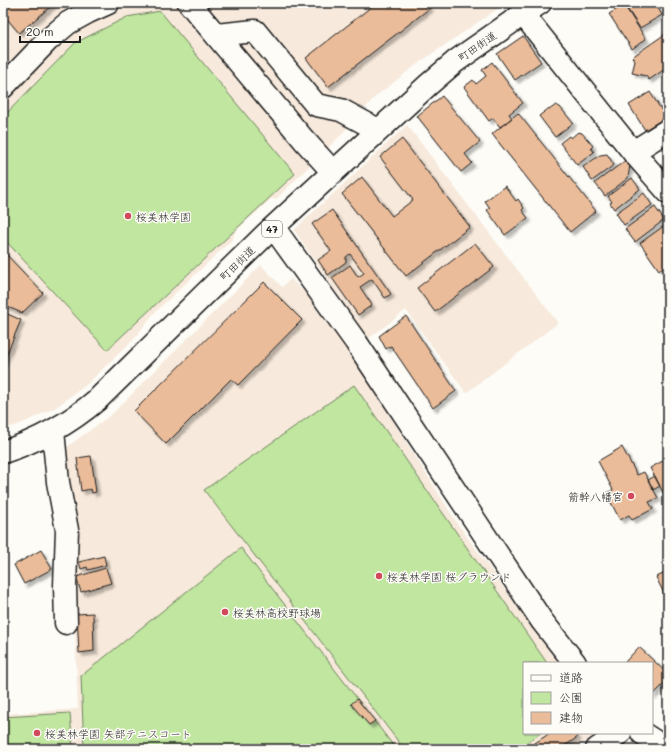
<svg xmlns="http://www.w3.org/2000/svg" width="671" height="752" font-family="Mali,'Klee One',sans-serif">
	<style>
		.built { fill: #f7e9db }
		.green { fill: #c0e6a0; stroke: #6e815e }
		.building { fill: #eabc9a; stroke: #1c1c1c; filter: url(#shadow) }
		.lines { fill: none; stroke-linecap: round; stroke-linejoin: round }
		.minor-casing { stroke: #1c1c1c; stroke-width: 25 }
		.major-casing { stroke: #1c1c1c; stroke-width: 25 }
		.minor { stroke: #fdfcf7; stroke-width: 22 }
		.major { stroke: #fdfcf7; stroke-width: 22 }
		.poi-dot { fill: #d1495b; stroke: #fdfcf7; stroke-width: 1.5 }
		.labels { text-anchor: middle; dominant-baseline: central; stroke-width: 3; stroke-linejoin: round; paint-order: stroke }
		.shield { fill: #fdfcf7; stroke: #605f5e; stroke-width: 1 }
		.shield-label { font-size: 10px; font-weight: bold; fill: #1c1c1c }
		.street-label { font-size: 11px; fill: #1c1c1c; stroke: #fdfcf7 }
		.poi-label { font-size: 11px; fill: #1c1c1c; stroke: #fdfcf7; text-anchor: start }
	</style>
	<defs>
		<filter id="shadow"><feDropShadow dx="3.5" dy="3.5" stdDeviation="1" flood-color="#0004"/></filter>
	</defs>
	<rect width="100%" height="100%" fill="#fdfcf7"/>
	<filter id="ink" filterUnits="userSpaceOnUse"><feTurbulence type="fractalNoise" baseFrequency=".025" numOctaves="2"/><feDisplacementMap in="SourceGraphic" scale="8" xChannelSelector="R" yChannelSelector="G"/><feConvolveMatrix kernelMatrix="1 2 1 2 8 2 1 2 1" color-interpolation-filters="sRGB"/></filter>
	<g filter="url(#ink)">
		<path class="built" d="M3,3H506L420,62L376,96L339,137L276,199H271L235,232L232,240L153,314L134,339L86,385L56,407L25,422L3,430Z
			M407,125L558,323L466,393L406,310L368,339L294,230Z
			M261,265L282,287L291,279L303,291L309,286L457,523L536,632L566,663H524V733H599L575,749H3V714L78,709L73,580L64,449L111,415Z"/>
		<path class="green" d="M160,11L295,174L107,350L3,238V117L75,43L127,17Z
			M354,385L547,663H524V733H541L517,749H404L204,490Z
			M241,548L396,749H84L81,676Z
			M70,713L73,749H3V717Z"/>
		<path class="building" d="M3,3H55L19,33L3,14Z
			M376,3H426L430,8L328,87L306,58Z
			M633,3H655L662,15L640,28L626,7Z
			M624,5L646,39L632,49L609,14Z
			M668,32V67L649,80L646,76L632,73L635,61L632,57Z
			M523,36L541,62L515,80L497,54Z
			M492,62L523,103L509,114L512,118L500,127L493,118L489,121L464,87L473,80L476,84L486,76L482,70Z
			M650,92L666,117L645,130L629,105Z
			M442,96L480,142L465,154L472,163L461,172L417,116Z
			M556,105L560,107L573,123L555,137L539,116L548,109L549,110Z
			M518,113L596,211L570,232L492,134Z
			M578,132L582,133L593,146L591,148L594,152L577,165L560,143L569,136L571,138Z
			M402,139L470,227L406,276L342,194L362,177L392,216L413,200L380,157Z
			M607,154L614,165L592,181L583,167L600,155Z
			M626,160L630,165L628,178L605,196L595,183Z
			M632,178L640,189L614,209L610,203L612,202L608,196Z
			M505,186L516,201L518,199L524,208L522,210L528,218L505,235L487,210L490,208L485,201Z
			M644,193L652,205L624,225L616,213Z
			M655,207L664,220L635,242L625,229Z
			M332,210L391,294L385,298L372,279L360,287L372,305L358,315L332,278L350,265L358,277L364,273L350,254L346,257V262L328,275L318,260L331,251L312,224Z
			M668,223V263L659,270L640,243Z
			M475,243L494,267L435,312L417,288Z
			M3,251L43,293L22,313L3,305Z
			M264,282L302,320L238,385L231,379L166,444L134,411Z
			M3,312L21,320L3,363Z
			M406,316L456,391L433,408L391,346L386,349L379,336Z
			M622,447L637,475L644,472L658,498L649,502L653,509L632,520L629,515L620,520L606,493L613,490L598,461Z
			M91,456L96,492L92,493L91,489L81,491L77,458Z
			M668,458V495L665,496L650,468Z
			M655,476L660,486L653,490L648,480Z
			M41,550L52,569L24,584L14,565Z
			M104,556L106,565L88,570L87,567L81,569L79,562Z
			M106,568L111,583L81,592L76,577Z
			M668,572V600H667L656,577Z
			M93,613L94,651L79,653L77,614Z
			M639,647L668,674L666,676L668,678V680L652,696V663H624Z
			M357,699L375,721L369,725L351,704Z
			M550,733H575L578,737L560,749H526Z"/>
		<g class="lines">
			<g class="minor-casing">
				<path id="minor" d="M189,3L304,140L333,172
					M523,14L633,152L668,192
					M216,35L255,31L316,105L341,110L378,130
					M3,87L48,40L68,23L88,12L108,3
					M633,152L668,130
					M274,228L356,342L542,621L575,663
					M53,431L58,482L67,530L65,586L66,623
					M642,733L667,749
					M597,749L620,733"/>
			</g>
			<g class="major-casing">
				<path id="major" d="M3,452C38,441 70,423 98,399L266,234L428,85L456,61L523,14L540,3"/>
			</g>
			<use href="#minor" class="minor"/>
			<use href="#major" class="major"/>
		</g>
	</g>
	<g class="poi-dot">
		<circle cx="128" cy="216" r="4"/>
		<circle cx="631" cy="496" r="4"/>
		<circle cx="379" cy="576" r="4"/>
		<circle cx="225" cy="612" r="4"/>
		<circle cx="37" cy="733" r="4"/>
	</g>
	<g class="labels">
		<rect class="shield" x="262" y="221" width="20" height="16" rx="3"/>
		<g class="shield-label">
			<text x="272" y="229">47</text>
		</g>
		<g class="street-label">
			<text transform="translate(477 46) rotate(-35)">町田街道</text>
			<text transform="translate(237 263) rotate(-44)">町田街道</text>
		</g>
		<g class="poi-label">
			<text x="136" y="216">桜美林学園</text>
			<text x="623" y="496" text-anchor="end">箭幹八幡宮</text>
			<text x="387" y="576">桜美林学園 桜グラウンド</text>
			<text x="233" y="612">桜美林高校野球場</text>
			<text x="45" y="733">桜美林学園 矢部テニスコート</text>
		</g>
	</g>
	<rect width="671" height="752" fill="none" stroke="#fdfcf7" stroke-width="16"/>
	<rect x="8" y="8" width="655" height="736" fill="none" stroke="#1c1c1c" stroke-width="1.5" filter="url(#ink)"/>
	<rect x="523" y="662" width="130" height="72" fill="#fdfcf7" stroke="#a3a29f"/>
	<rect x="531" y="675" width="20" height="6" fill="#fdfcf7" stroke="#a3a29f"/>
	<text x="559" y="682" font-size="12" fill="#1c1c1c">道路</text>
	<rect x="531" y="692" width="20" height="12" fill="#c0e6a0" stroke="#a3a29f"/>
	<text x="559" y="702" font-size="12" fill="#1c1c1c">公園</text>
	<rect x="531" y="712" width="20" height="12" fill="#eabc9a" stroke="#a3a29f"/>
	<text x="559" y="722" font-size="12" fill="#1c1c1c">建物</text>
	<path d="M20 36v6h60v-6" fill="none" stroke="#1c1c1c" stroke-width="2"/>
	<text x="26" y="36" font-size="12" fill="#1c1c1c" stroke="#fdfcf7" stroke-width="3" paint-order="stroke">20 m</text>
</svg>
